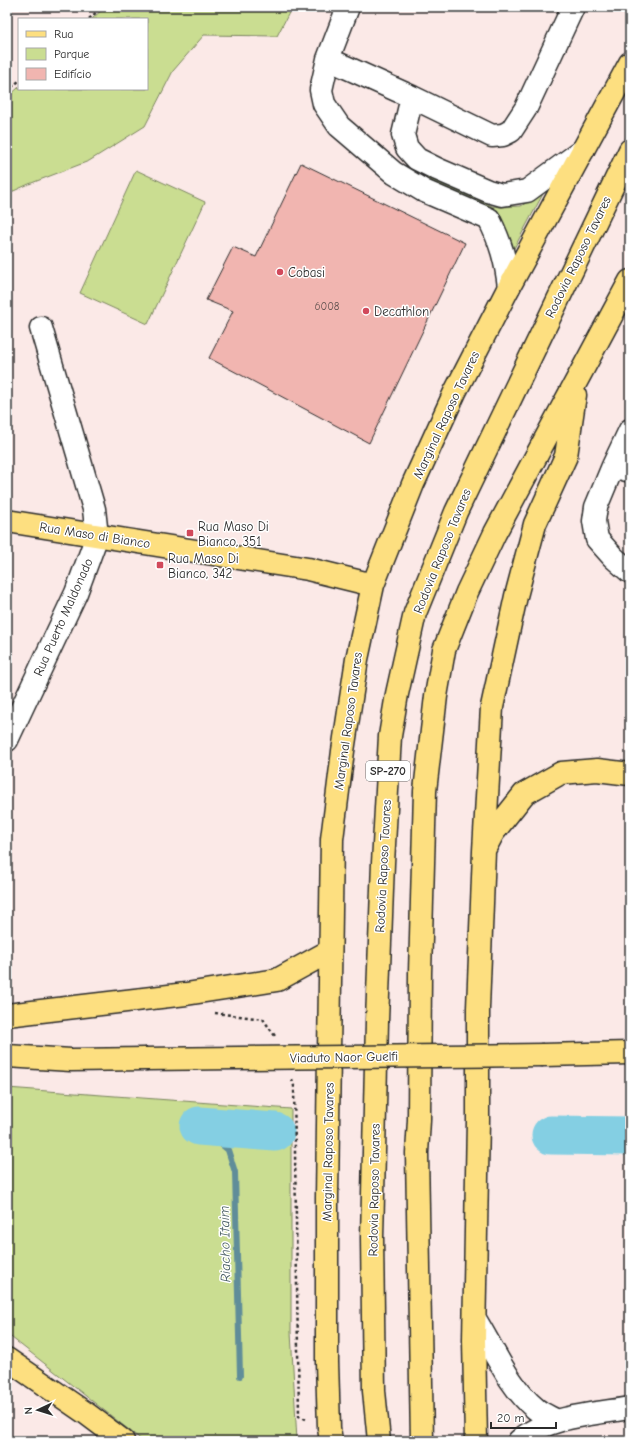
<svg xmlns="http://www.w3.org/2000/svg" width="637" height="1448" font-family="'Comic Neue',sans-serif">
	<style>
		.green { fill: #cadd91; stroke: #7a845e }
		.lines { fill: none; stroke-linecap: round; stroke-linejoin: round }
		.stream { stroke: #608d99; stroke-width: 6 }
		.river { stroke: #84cfe3; stroke-width: 39 }
		.building { fill: #f1b5b0; stroke: #2b2b2b }
		.minor-casing { stroke: #2b2b2b; stroke-width: 25 }
		.major-casing { stroke: #2b2b2b; stroke-width: 25 }
		.highway-casing { stroke: #2b2b2b; stroke-width: 25 }
		.path { stroke: #2b2b2b; stroke-width: 2.5; stroke-dasharray: 3 3; stroke-linecap: butt }
		.minor { stroke: #fff; stroke-width: 22 }
		.major { stroke: #fddf80; stroke-width: 22 }
		.highway { stroke: #fddf80; stroke-width: 22 }
		.highway-bridge-casing { stroke: #2b2b2b; stroke-width: 25; stroke-linecap: butt }
		.highway-bridge { stroke: #fddf80; stroke-width: 22 }
		.poi-dot { fill: #d1495b; stroke: #fff; stroke-width: 1.5 }
		.labels { text-anchor: middle; dominant-baseline: central; stroke-width: 3; stroke-linejoin: round; paint-order: stroke }
		.number-label { font-size: 11px; fill: #5c4e4c }
		.shield { fill: #fff; stroke: #6b6b6b; stroke-width: 1 }
		.shield-label { font-size: 12px; font-weight: bold; fill: #2b2b2b }
		.street-label { font-size: 13px; fill: #2b2b2b; stroke: #fff }
		.poi-label { font-size: 13px; fill: #2b2b2b; stroke: #fff; text-anchor: start }
		.water-label { font-size: 14px; font-style: italic; fill: #465c62; stroke: #fff }
	</style>
	<rect width="100%" height="100%" fill="#fbe9e7"/>
	<filter id="ink" filterUnits="userSpaceOnUse"><feTurbulence type="fractalNoise" baseFrequency=".025" numOctaves="2"/><feDisplacementMap in="SourceGraphic" scale="8" xChannelSelector="R" yChannelSelector="G"/><feConvolveMatrix kernelMatrix="1 2 1 2 8 2 1 2 1" color-interpolation-filters="sRGB"/></filter>
	<g filter="url(#ink)">
		<path class="green" d="M105,7H292L277,36L204,35L173,71L145,126L89,161L29,184L7,194V98L19,87V89H147V19H92Z
			M136,170L205,202L148,324L80,293Z
			M420,171L492,206L501,207L521,206L544,192L511,254L507,233L417,176Z
			M7,1088L291,1109V1332L297,1441H143L7,1334Z"/>
		<g class="lines">
			<path class="stream" d="M199,1126L228,1150L235,1172L240,1376"/>
			<path class="river" d="M199,1126L275,1132
				M551,1135L630,1136"/>
		</g>
		<path class="building" d="M301,163L465,243L369,443L209,358L233,311L206,300L233,247L256,257Z"/>
		<g class="lines">
			<g class="minor-casing">
				<path id="minor" d="M348,7L328,59L321,90L324,104L339,126L394,173L424,191L489,219C501,243 506,261 509,287
					M328,59L412,97L492,136L503,135L511,131L526,108L573,7
					M412,97L403,135L407,148L417,159L437,169L488,191L502,195L527,191L583,150
					M613,466L630,430
					M630,471L613,466L596,507L594,521L597,539L613,557L630,572
					M7,740L76,593L97,536L94,509L41,328
					M475,1319C493,1348 509,1387 536,1409C542,1414 550,1417 557,1421
					M519,1441C546,1416 595,1414 630,1408"/>
			</g>
			<g class="major-casing">
				<path id="major" d="M7,521L308,569L373,585
					M331,1441L329,1428L327,1362V1197L332,839L343,751L357,659L373,585L413,484L455,392L509,287L630,63"/>
			</g>
			<g class="highway-casing">
				<path id="highway" d="M485,848L493,833L524,794L561,773L597,770L630,774
					M7,1015L186,994L277,980L330,951
					M543,1055L630,1053
					M7,1056L71,1060L145,1059
					M7,1359L87,1414L123,1441
					M379,1441L374,1391L372,1238L377,1021L383,863L390,736L397,694L415,613L456,512L630,150
					M422,1441L417,1153L419,1120L420,973L425,791L436,696L444,650L467,592L495,533L630,281
					M476,1441L474,1340L478,1120V1008L484,851L492,707L516,596L535,524L566,456L575,395"/>
			</g>
			<path class="path" d="M89,19L102,7
				M7,91L19,81
				M215,1013L263,1019L275,1036
				M292,1079L294,1086L299,1416L306,1419"/>
			<use href="#minor" class="minor"/>
			<use href="#major" class="major"/>
			<use href="#highway" class="highway"/>
			<g class="highway-bridge-casing">
				<path id="highway-bridge" d="M145,1059L543,1055"/>
			</g>
			<use href="#highway-bridge" class="highway-bridge"/>
		</g>
	</g>
	<g class="poi-dot">
		<circle cx="280" cy="272" r="4"/>
		<circle cx="366" cy="311" r="4"/>
		<rect x="186" y="529" width="8" height="8" rx="2"/>
		<rect x="156" y="561" width="8" height="8" rx="2"/>
	</g>
	<g class="labels">
		<g class="number-label">
			<text x="327" y="306">6008</text>
		</g>
		<rect class="shield" x="366" y="761" width="44" height="20" rx="3"/>
		<g class="shield-label">
			<text x="388" y="771">SP-270</text>
		</g>
		<g class="street-label">
			<text transform="translate(578 257) rotate(-64)">Rodovia Raposo Tavares</text>
			<text transform="translate(446 415) rotate(-65)">Marginal Raposo Tavares</text>
			<text transform="translate(95 535) rotate(9)">Rua Maso di Bianco</text>
			<text transform="translate(442 551) rotate(-68)">Rodovia Raposo Tavares</text>
			<text transform="translate(63 617) rotate(-66)">Rua Puerto Maldonado</text>
			<text transform="translate(348 721) rotate(-82)">Marginal Raposo Tavares</text>
			<text transform="translate(383 866) rotate(-87)">Rodovia Raposo Tavares</text>
			<text transform="translate(344 1057) rotate(-1)">Viaduto Naor Guelfi</text>
			<text transform="translate(328 1152) rotate(-89)">Marginal Raposo Tavares</text>
			<text transform="translate(374 1190) rotate(-89)">Rodovia Raposo Tavares</text>
		</g>
		<g class="poi-label">
			<text x="288" y="272">Cobasi</text>
			<text x="374" y="311">Decathlon</text>
			<text x="198" y="526">Rua Maso Di<tspan x="198" dy="15">Bianco, 351</tspan></text>
			<text x="168" y="558">Rua Maso Di<tspan x="168" dy="15">Bianco, 342</tspan></text>
		</g>
		<g class="water-label">
			<text transform="translate(225 1244) rotate(-91)">Riacho Itaim</text>
		</g>
	</g>
	<rect width="637" height="1448" fill="none" stroke="#fff" stroke-width="24"/>
	<rect x="12" y="12" width="613" height="1424" fill="none" stroke="#2b2b2b" stroke-width="1.5" filter="url(#ink)"/>
	<rect x="18" y="18" width="130" height="72" fill="#ffffff" stroke="#aaaaaa"/>
	<rect x="26" y="31" width="20" height="6" fill="#fddf80" stroke="#aaaaaa"/>
	<text x="54" y="38" font-size="12" fill="#2b2b2b">Rua</text>
	<rect x="26" y="48" width="20" height="12" fill="#cadd91" stroke="#aaaaaa"/>
	<text x="54" y="58" font-size="12" fill="#2b2b2b">Parque</text>
	<rect x="26" y="68" width="20" height="12" fill="#f1b5b0" stroke="#aaaaaa"/>
	<text x="54" y="78" font-size="12" fill="#2b2b2b">Edifício</text>
	<g transform="translate(38 1410) rotate(266)" stroke="#ffffff" stroke-width="3" paint-order="stroke">
	<path d="M0-3L7 15L0 10L-7 15Z" fill="#2b2b2b"/>
	<text y="-6" font-size="11" font-weight="bold" text-anchor="middle" fill="#2b2b2b">N</text>
	</g>
	<path d="M491 1422v6h65v-6" fill="none" stroke="#2b2b2b" stroke-width="2"/>
	<text x="497" y="1422" font-size="12" fill="#2b2b2b" stroke="#ffffff" stroke-width="3" paint-order="stroke">20 m</text>
</svg>
